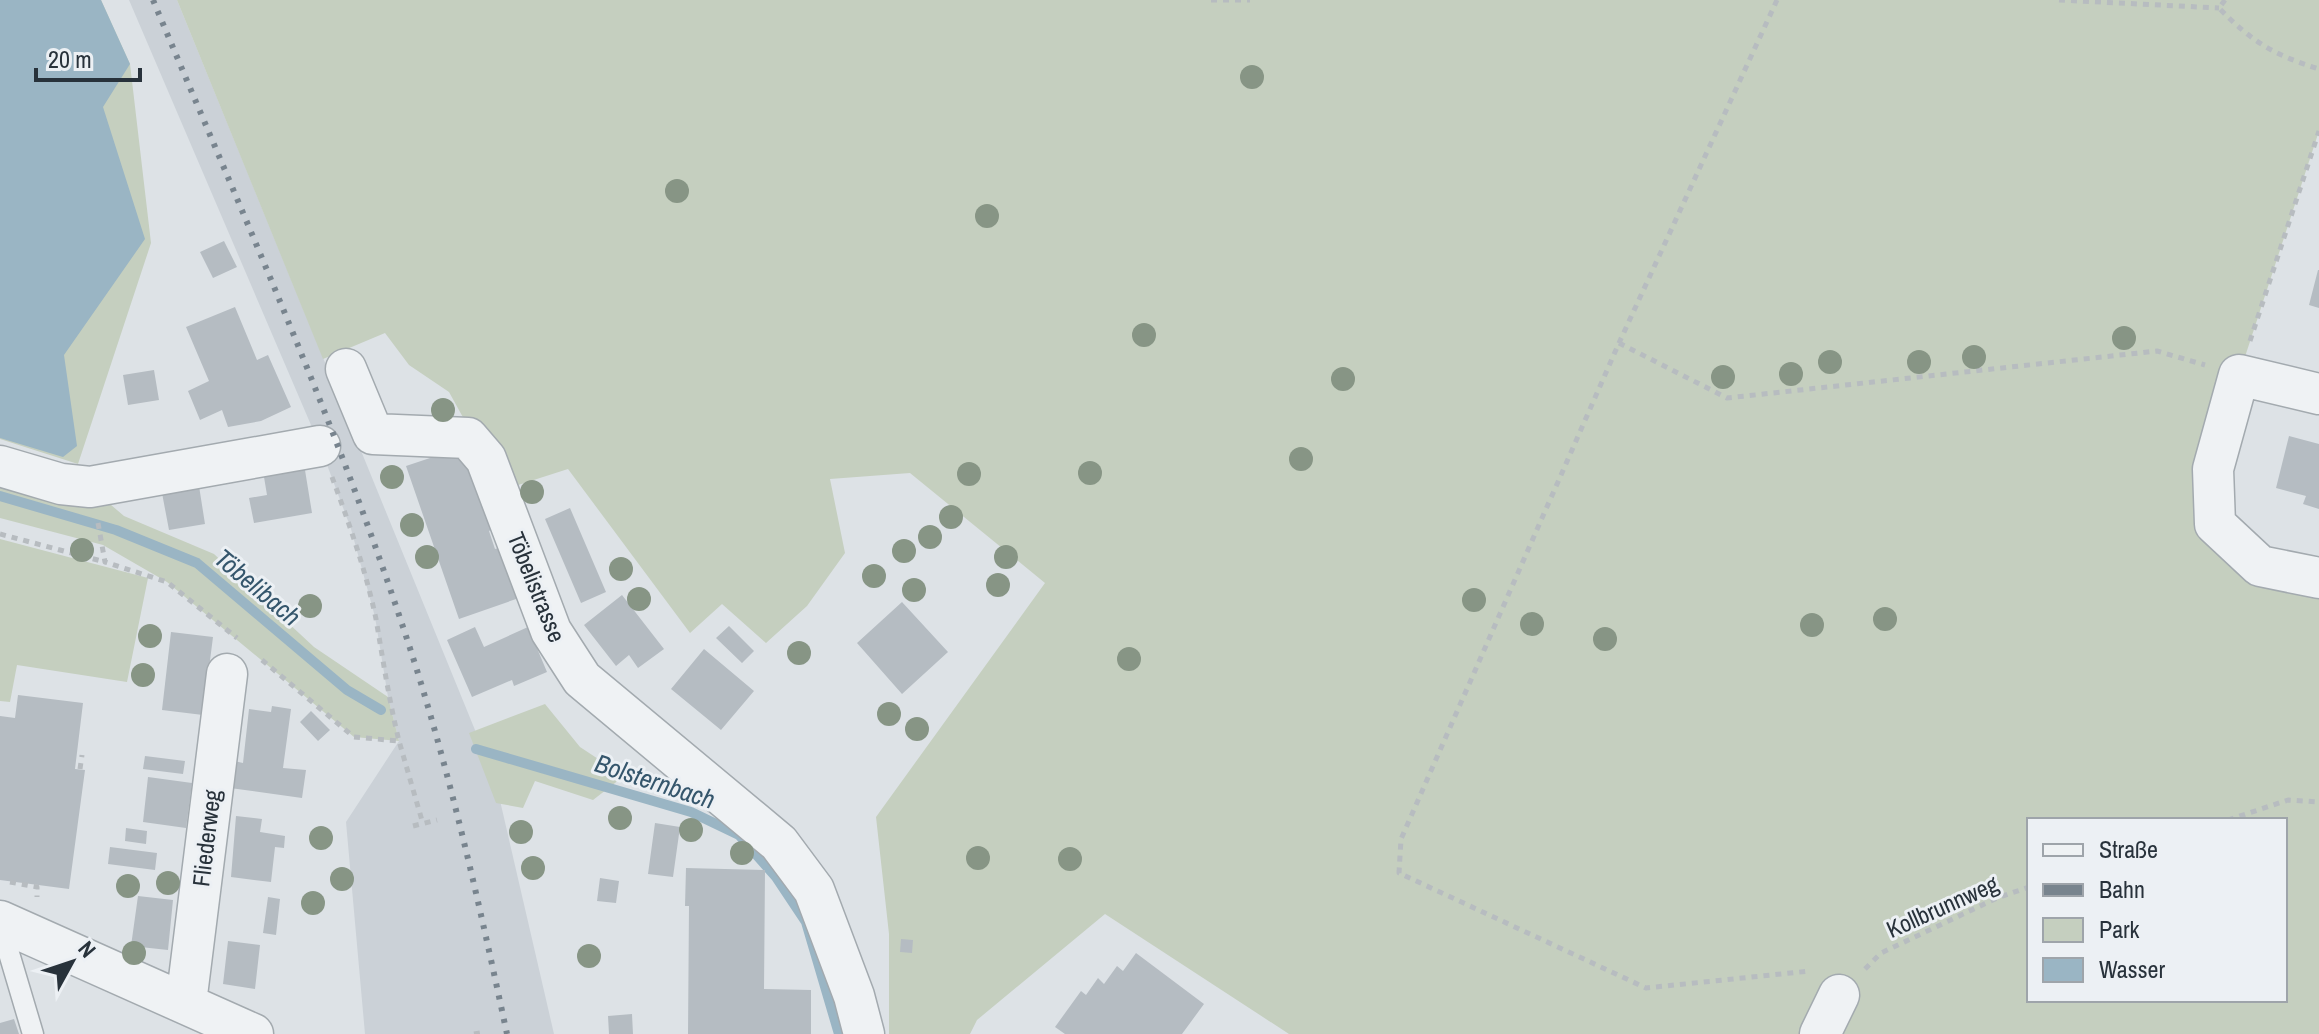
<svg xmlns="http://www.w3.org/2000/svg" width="2319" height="1034" font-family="'Archivo Narrow',sans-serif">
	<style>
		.built { fill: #cbd1d7 }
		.green { fill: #c5cfbf; fill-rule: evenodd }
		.water { fill: #9ab5c4 }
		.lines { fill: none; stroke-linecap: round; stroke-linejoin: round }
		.stream { stroke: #9ab5c4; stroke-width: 10 }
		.building { fill: #b5bcc2 }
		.service-casing { stroke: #a3aaaf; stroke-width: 23 }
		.minor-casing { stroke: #a3aaaf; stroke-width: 43 }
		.path { stroke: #b7bcc0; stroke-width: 5; stroke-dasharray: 6 6; stroke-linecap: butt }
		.service { stroke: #eff2f4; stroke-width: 20 }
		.minor { stroke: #eff2f4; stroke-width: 40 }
		.rail { stroke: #78848e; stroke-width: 6; stroke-dasharray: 4 8; stroke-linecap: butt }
		.tree { fill: #879585 }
		.labels { text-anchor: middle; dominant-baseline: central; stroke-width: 6; stroke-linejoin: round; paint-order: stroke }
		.street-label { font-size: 24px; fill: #28323b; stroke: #ecf0f4 }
		.water-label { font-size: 26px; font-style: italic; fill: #35566c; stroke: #ecf0f4 }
	</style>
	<rect width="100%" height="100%" fill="#dde2e6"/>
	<path class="built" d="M129,0H177L495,779L554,1034H365L346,822L399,741L388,697L375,617L351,529L320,446Z"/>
	<path class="green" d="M0,0H101L130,64L151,243L78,464L0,439Z
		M177,0H2319V131L2239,375L2215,524L2319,578V1034H1289L1105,914L977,1020L970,1034H889V934L876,817L1045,583L910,473L830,479L845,553L807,606L766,643L722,604L690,633L568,469L499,491L486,459L449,392L409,365L385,333L323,359ZM2029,820H2285V1000H2029Z
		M0,466L90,487L124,516L214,554L314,647L388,697L399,741L354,737L167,582L103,545L0,518Z
		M0,539L148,578L127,682L17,665L10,702L0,701Z
		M545,704L580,747L624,776L593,800L535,781L523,808L496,803L469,733Z"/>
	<path class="water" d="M0,0H101L130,64L103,107L145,239L64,355L77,446L63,457L0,438Z"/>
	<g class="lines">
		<path class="stream" d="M0,496L116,530L197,563L347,690L381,710
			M476,749L691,812L739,835L776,877L806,922L839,1034"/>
	</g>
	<path class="building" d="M224,241L237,267L213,278L200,252Z
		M2318,270H2319V308L2309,305Z
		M235,307L257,360L268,355L291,407L261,421L228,427L222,410L200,420L188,391L209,381L186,327Z
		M154,370L159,400L128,405L123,375Z
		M2289,436L2319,444V509L2303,504L2306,496L2276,488Z
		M469,445L493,529L489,531L495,549L502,547L519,598L459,619L406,466Z
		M304,464L312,513L254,523L249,498L267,495L263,471Z
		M199,486L205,524L169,530L162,493Z
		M570,508L606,592L581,603L545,519Z
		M622,595L664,649L638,668L629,655L616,666L584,625Z
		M902,602L948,652L902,694L857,643Z
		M729,626L754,651L742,663L716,638Z
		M475,627L484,647L528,627L547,672L514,686L512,680L472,697L447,640Z
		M171,632L213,637L203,715L162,710Z
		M704,649L754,691L721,730L671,689Z
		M18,695L83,703L75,769L85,770L69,889L0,880V716L15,718Z
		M272,706L291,709L283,768L306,770L302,798L230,788L234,761L243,763L249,709L271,712Z
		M311,711L330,730L318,741L300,722Z
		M145,756L185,761L183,774L143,769Z
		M148,777L192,783L186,828L143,822Z
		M236,816L262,819L260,832L285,836L284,848L275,847L271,882L231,877Z
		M655,823L680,827L673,877L648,874Z
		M126,828L147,831L146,844L125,841Z
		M110,847L157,853L155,870L108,864Z
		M686,868L765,870L764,989L811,990V1034H688L689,906H685Z
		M600,878L619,881L616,903L597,901Z
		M138,896L173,900L168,950L131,946Z
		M268,897L280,899L276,935L263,933Z
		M901,939L913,940L912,953L900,952Z
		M228,941L260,945L255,989L223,984Z
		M1136,953L1204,1004L1182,1034H1065L1055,1027L1081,991L1086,995L1098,978L1104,984L1117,966L1123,971Z
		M632,1014L633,1034H609L608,1016Z
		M14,1019L19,1034H0V1023Z"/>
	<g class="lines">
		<g class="service-casing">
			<path id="service" d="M0,923L33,1034"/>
		</g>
		<g class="minor-casing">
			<path id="minor" d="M346,369L373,434L468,438L486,459L551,631L582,679L779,843L814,890L854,996L864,1034
				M2319,394L2239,375L2213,469L2215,524L2260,566L2319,578
				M0,466L61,484L90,487L320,446
				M0,921L253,1034
				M186,1003L227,674
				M1820,1034L1839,995"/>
		</g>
		<path class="path" d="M1211,0H1250
			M1777,0L1619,343L1401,839L1399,873L1646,988L1810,971
			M2059,0L2219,8
			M2225,0L2219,8C2252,42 2274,55 2319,69
			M2250,341L2319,131
			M1619,343L1727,398L2157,351L2205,365
			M332,477C349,523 366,571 376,619C383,660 389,700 399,741
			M98,523L105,562L167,582L237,638
			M0,534L105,562
			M262,660L354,737L399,741L423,824
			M80,769L82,755
			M2228,820L2288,800L2319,802
			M413,826L437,820
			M10,882L37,887V897
			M1865,969L1881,953L1997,898L2029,887
			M474,1034L485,1032"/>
		<use href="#service" class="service"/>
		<use href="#minor" class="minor"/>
		<path class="rail" d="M153,0C240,208 333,415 404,630C448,762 478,898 507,1034"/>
	</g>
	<g class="tree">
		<circle cx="1252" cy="77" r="12"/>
		<circle cx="677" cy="191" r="12"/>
		<circle cx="987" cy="216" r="12"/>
		<circle cx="1144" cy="335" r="12"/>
		<circle cx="2124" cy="338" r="12"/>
		<circle cx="1974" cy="357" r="12"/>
		<circle cx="1830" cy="362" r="12"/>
		<circle cx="1919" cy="362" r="12"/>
		<circle cx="1791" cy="374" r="12"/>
		<circle cx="1723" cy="377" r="12"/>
		<circle cx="1343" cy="379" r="12"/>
		<circle cx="443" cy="410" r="12"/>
		<circle cx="1301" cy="459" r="12"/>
		<circle cx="1090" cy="473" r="12"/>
		<circle cx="969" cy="474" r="12"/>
		<circle cx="392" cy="477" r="12"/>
		<circle cx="532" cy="492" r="12"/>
		<circle cx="951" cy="517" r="12"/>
		<circle cx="412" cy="525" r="12"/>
		<circle cx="930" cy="537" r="12"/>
		<circle cx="82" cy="550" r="12"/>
		<circle cx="904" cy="551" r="12"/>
		<circle cx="427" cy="557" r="12"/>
		<circle cx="1006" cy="557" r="12"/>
		<circle cx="621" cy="569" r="12"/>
		<circle cx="874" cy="576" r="12"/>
		<circle cx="998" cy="585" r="12"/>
		<circle cx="914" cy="590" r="12"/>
		<circle cx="639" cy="599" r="12"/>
		<circle cx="1474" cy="600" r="12"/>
		<circle cx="310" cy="606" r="12"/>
		<circle cx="1885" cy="619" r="12"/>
		<circle cx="1532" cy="624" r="12"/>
		<circle cx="1812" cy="625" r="12"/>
		<circle cx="150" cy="636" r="12"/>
		<circle cx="1605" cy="639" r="12"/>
		<circle cx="799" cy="653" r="12"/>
		<circle cx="1129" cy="659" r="12"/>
		<circle cx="143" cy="675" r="12"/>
		<circle cx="889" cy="714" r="12"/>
		<circle cx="917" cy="729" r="12"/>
		<circle cx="620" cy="818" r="12"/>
		<circle cx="691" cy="830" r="12"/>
		<circle cx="521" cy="832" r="12"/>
		<circle cx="321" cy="838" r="12"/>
		<circle cx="742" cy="853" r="12"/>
		<circle cx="978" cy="858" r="12"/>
		<circle cx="1070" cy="859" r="12"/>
		<circle cx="533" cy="868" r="12"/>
		<circle cx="342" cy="879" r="12"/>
		<circle cx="168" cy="883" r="12"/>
		<circle cx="128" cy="886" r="12"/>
		<circle cx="313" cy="903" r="12"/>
		<circle cx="134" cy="953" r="12"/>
		<circle cx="589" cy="956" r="12"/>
	</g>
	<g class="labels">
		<g class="street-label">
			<text transform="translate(537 587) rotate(68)">Töbelistrasse</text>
			<text transform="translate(206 838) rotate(-83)">Fliederweg</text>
			<text transform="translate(1942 906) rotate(-24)">Kollbrunnweg</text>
		</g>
		<g class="water-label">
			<text transform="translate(258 587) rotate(40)">Töbelibach</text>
			<text transform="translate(655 781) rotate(18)">Bolsternbach</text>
		</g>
	</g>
	<rect x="2027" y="818" width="260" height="184" fill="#ecf0f4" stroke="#9ea4aa" stroke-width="2"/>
	<rect x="2043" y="844" width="40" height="12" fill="#eff2f4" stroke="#9ea4aa" stroke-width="2"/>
	<text x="2099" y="858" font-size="24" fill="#28323b">Straße</text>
	<rect x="2043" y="884" width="40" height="12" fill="#78848e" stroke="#9ea4aa" stroke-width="2"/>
	<text x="2099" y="898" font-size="24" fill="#28323b">Bahn</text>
	<rect x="2043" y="918" width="40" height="24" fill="#c5cfbf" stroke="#9ea4aa" stroke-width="2"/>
	<text x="2099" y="938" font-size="24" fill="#28323b">Park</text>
	<rect x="2043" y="958" width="40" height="24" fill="#9ab5c4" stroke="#9ea4aa" stroke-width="2"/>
	<text x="2099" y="978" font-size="24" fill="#28323b">Wasser</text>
	<g transform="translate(72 962) rotate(50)" stroke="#ecf0f4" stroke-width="6" paint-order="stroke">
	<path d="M0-6L14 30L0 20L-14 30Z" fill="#28323b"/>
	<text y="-12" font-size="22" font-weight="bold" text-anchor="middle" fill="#28323b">N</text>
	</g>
	<path d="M36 68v12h104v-12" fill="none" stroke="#28323b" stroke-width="4"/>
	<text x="48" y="68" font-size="24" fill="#28323b" stroke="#ecf0f4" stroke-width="6" paint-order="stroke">20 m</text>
</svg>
